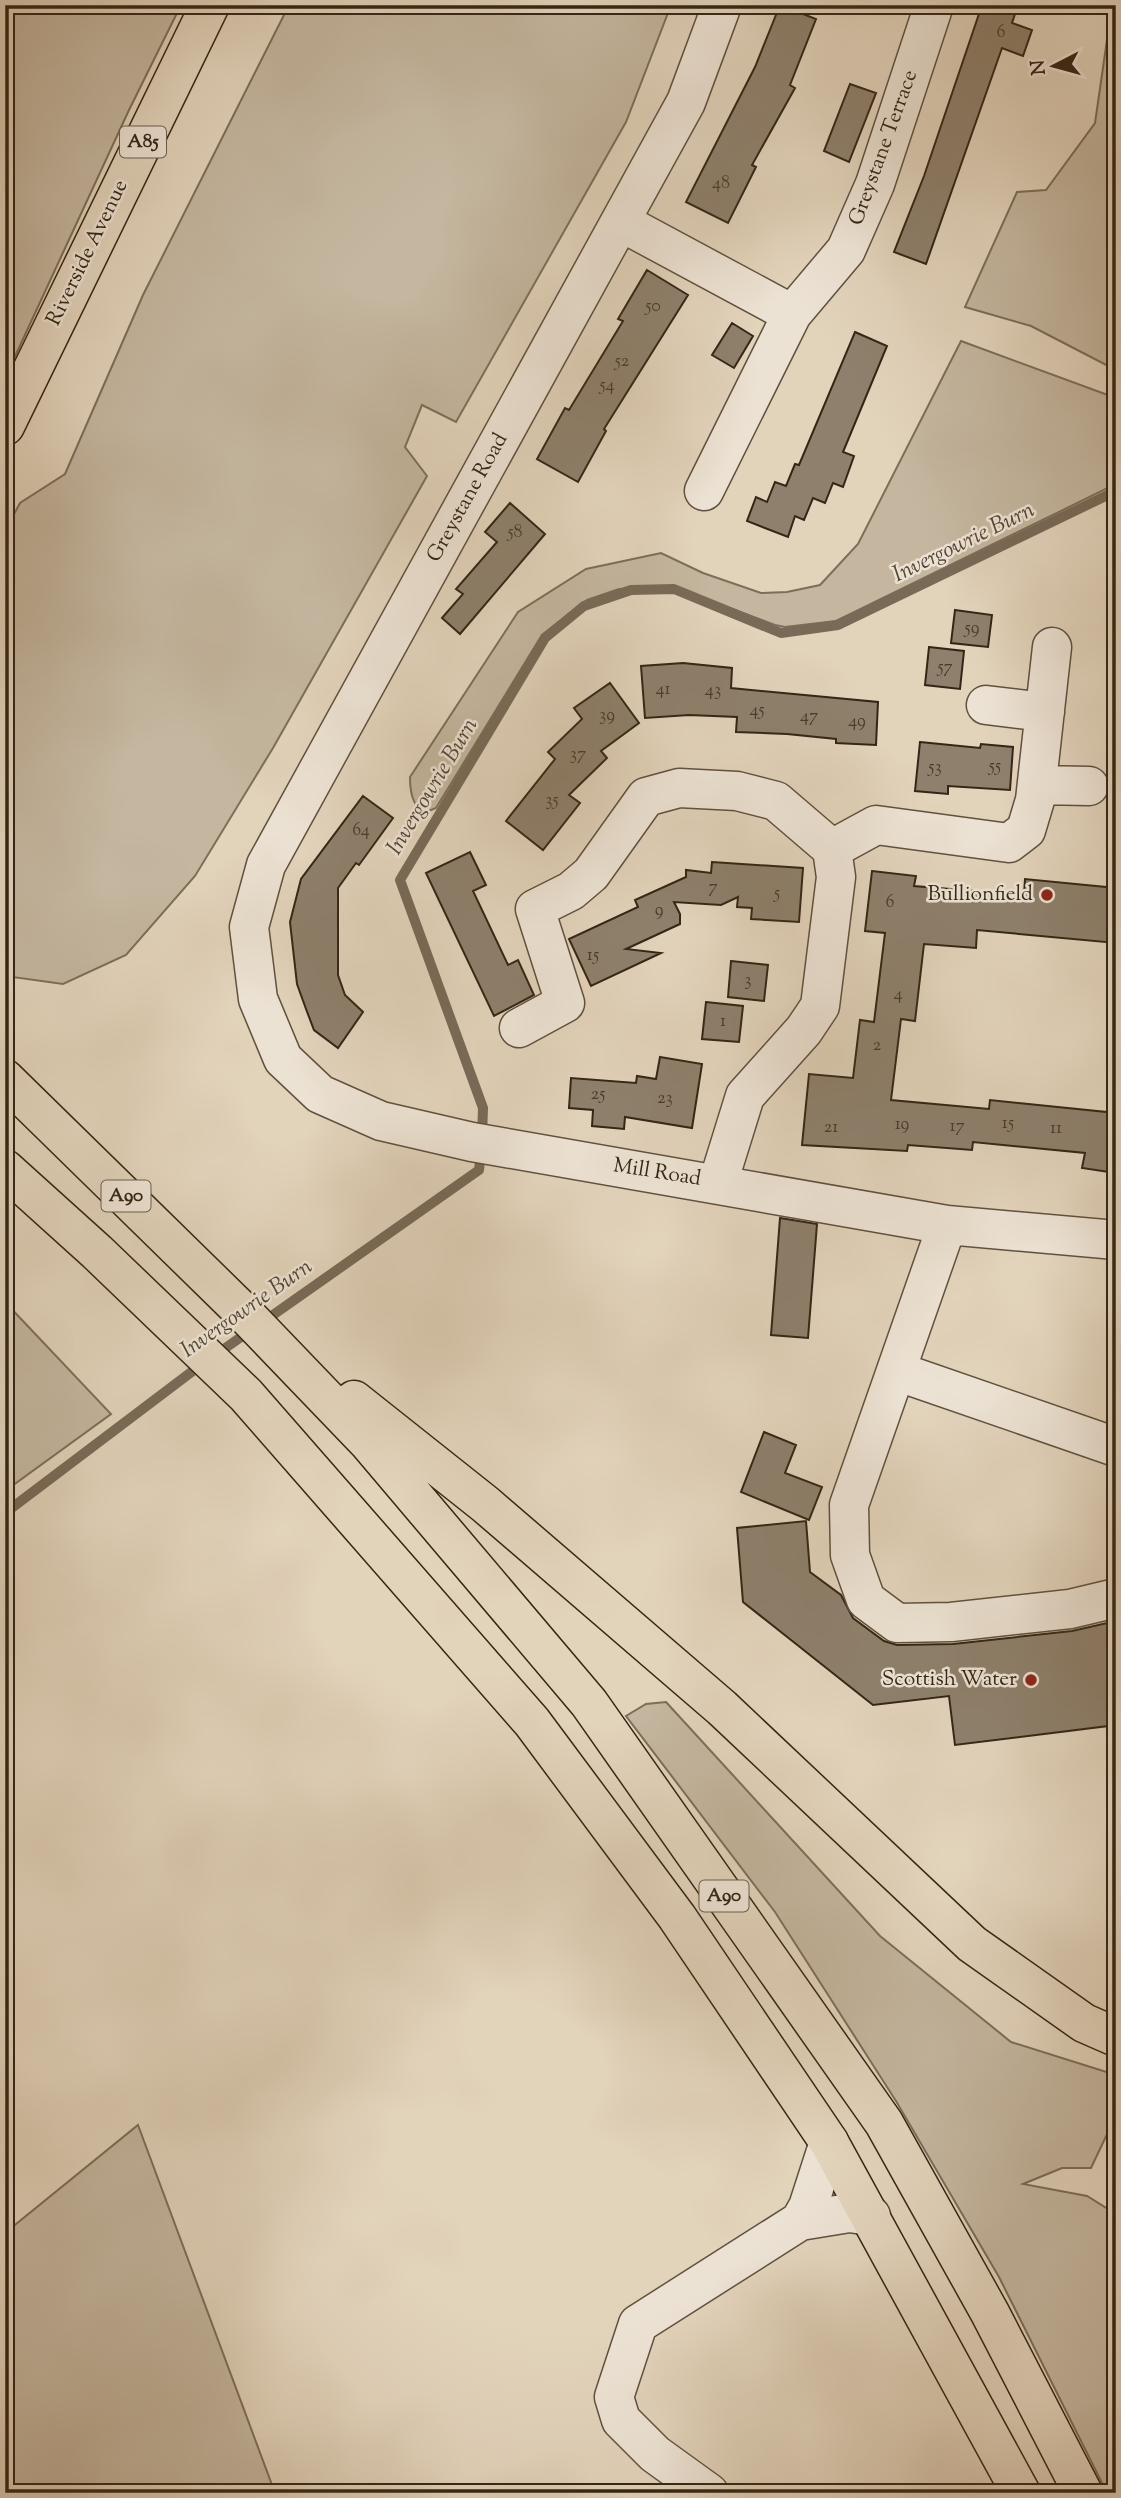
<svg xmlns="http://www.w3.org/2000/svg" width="1121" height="2498" font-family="'Sorts Mill Goudy',serif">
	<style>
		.green { fill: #c4b69f; stroke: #7c6e5a; stroke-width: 2 }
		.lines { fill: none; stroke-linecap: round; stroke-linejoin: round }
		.stream { stroke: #796a57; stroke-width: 10 }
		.building { fill: #8e806c; stroke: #342616; stroke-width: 2 }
		.minor-casing { stroke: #60513f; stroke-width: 41 }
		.major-casing { stroke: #342616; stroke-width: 41 }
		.highway-casing { stroke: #342616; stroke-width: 41 }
		.minor { stroke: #ece2d3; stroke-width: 38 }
		.major { stroke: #e2d3bb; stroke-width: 38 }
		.highway { stroke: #e2d3bb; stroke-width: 38 }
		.poi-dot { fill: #8f2418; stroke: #ece2d3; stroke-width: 2.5 }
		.labels { text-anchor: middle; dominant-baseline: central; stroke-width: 5; stroke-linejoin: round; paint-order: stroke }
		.number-label { font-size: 18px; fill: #4a3c2c }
		.shield { fill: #ece2d3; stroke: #6b5e4f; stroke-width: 2 }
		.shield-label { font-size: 19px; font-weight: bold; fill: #342616 }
		.street-label { font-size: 21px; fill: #342616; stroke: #ece2d3 }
		.poi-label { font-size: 21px; fill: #342616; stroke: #ece2d3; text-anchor: end }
		.water-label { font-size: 23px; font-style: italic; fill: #564837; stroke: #ece2d3 }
	</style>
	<rect width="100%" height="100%" fill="#e2d3bb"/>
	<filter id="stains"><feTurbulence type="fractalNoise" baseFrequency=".00286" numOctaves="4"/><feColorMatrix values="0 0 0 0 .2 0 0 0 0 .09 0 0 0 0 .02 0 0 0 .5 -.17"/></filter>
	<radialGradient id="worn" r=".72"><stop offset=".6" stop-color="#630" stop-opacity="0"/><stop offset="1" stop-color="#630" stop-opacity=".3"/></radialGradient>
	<path class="green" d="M5,5H181L129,110L5,378Z
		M289,5H671L626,122L456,422L422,405L405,447L427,476L273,748L195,876L126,955L63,984L5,976V531L20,503L65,474L143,295Z
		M1112,5H1116V370L1031,326L965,307L1017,192L1046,190L1095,123Z
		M961,341L1116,398V484L836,621L785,627L775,625L674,587L619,589L587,600L542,635L436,808L424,813C412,805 410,791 410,777L518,612L586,569L661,553L703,573L761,593L787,592L820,585L858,544Z
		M5,1302L111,1414L5,1491Z
		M666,1702L880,1936L1011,2042L1116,2075V2127L1110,2128L1091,2168H1062L1023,2184L1087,2196L1116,2214V2493H1107L999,2277L896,2101L775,1912L626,1716L646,1704Z
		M138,2125L275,2493H5V2233Z"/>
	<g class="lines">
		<path class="stream" d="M482,1137L483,1108L400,880L545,638L584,606L631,590L674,589L781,633L838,625L1116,491
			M263,1322L479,1170L481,1152
			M214,1356L251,1330
			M5,1513L202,1364"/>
	</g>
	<path class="building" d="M780,5L816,19L790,85L795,88L752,165L756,167L728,223L686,202L755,67Z
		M982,5H1018L1012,23L1032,30L1023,56L1002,48L926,264L894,252L924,176Z
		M850,84L876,93L849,162L824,151Z
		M647,270L688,295L604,429L606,431L578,482L537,459L565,408L569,410L623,321L618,319Z
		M732,323L753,336L734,368L712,355Z
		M855,332L887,346L843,452L854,456L843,487L833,483L825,503L813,498L804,520L795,516L788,537L747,521L756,497L767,502L775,482L786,486L795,464L799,465Z
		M510,503L545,534L460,634L442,618L463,594L456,589L497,542L485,532Z
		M955,610L992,615L988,647L951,643Z
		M929,647L964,651L960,689L925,685Z
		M683,663L732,668L731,688L878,702L876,745L836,743V739L787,734L736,732L737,717L689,715L645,718L641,666Z
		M610,683L639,723L601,751L607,758L569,795L580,803L543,850L506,821L555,759L548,752L582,719L574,708Z
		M920,742L980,748L981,744L1013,747L1010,790L948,786V794L915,791Z
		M363,796L393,818L359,865L356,863L338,888V975L345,995L363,1012L338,1048L314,1030L306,1009L297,984L290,922L301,879Z
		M470,852L486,885L473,891L508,965L518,960L534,995L494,1016L426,873Z
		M712,862L803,868L799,922L751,919L752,908L737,907L738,897L721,905L674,902L680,914V924L626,949L661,953L591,986L569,939L638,907L635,900L686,877V870L711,873Z
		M872,871L916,876L914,886L1024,895L1025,879L1116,888V943L977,930L976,948L924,944L915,1021L901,1019L891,1100L989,1109L990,1100L1116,1113V1173L1082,1168L1085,1153L973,1142L972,1150L908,1145L907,1151L802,1145L809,1074L853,1078L860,1020L874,1022L885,933L865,931Z
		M731,961L768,965L764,1001L728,997Z
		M706,1002L743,1006L739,1042L702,1039Z
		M660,1057L702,1064L692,1128L625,1117L624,1129L592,1126L593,1110L569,1108L571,1078L636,1083L637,1076L656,1079Z
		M780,1218L817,1224L808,1338L771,1335Z
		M764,1432L796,1445L785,1473L822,1487L809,1520L741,1492Z
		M806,1521L810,1572L841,1595L853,1618L884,1641L897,1645L953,1644L1072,1631L1116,1621V1725L955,1745L949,1696L873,1705L743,1602L737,1528Z"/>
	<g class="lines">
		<g class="minor-casing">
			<path id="minor" d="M722,5L686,102L266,865L249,927L258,999L283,1059L320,1094L381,1121L472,1142L947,1225L1116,1240
				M621,222L792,314
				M704,491L792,314L846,250L875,184L934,5
				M986,705L1045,712
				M1037,785L1089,786
				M832,849L876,825L1009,843L1026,830L1035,800L1052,647
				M519,1028L565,1003L535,909L571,891L591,874L646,797L679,788L737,791L776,801L832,849L836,877L820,1006L804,1030L745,1096L718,1183
				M947,1225L849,1505L850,1555L866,1600L897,1623L951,1622L1070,1609L1116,1598
				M896,1371L1116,1447
				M800,2221L808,2207L829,2142
				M709,2493L655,2454L621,2420L614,2397L638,2324L800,2221L849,2213L871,2216"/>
		</g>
		<g class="major-casing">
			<path id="major" d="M5,426L210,5"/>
		</g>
		<g class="highway-casing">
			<path id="highway" d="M5,1079L245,1314L368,1442L589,1703L884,2123L990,2313L1083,2493
				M5,1169L97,1252L246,1395L532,1722L677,1917L829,2142L1021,2493
				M354,1400L485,1504L722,1708L972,1944L1084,2023L1116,2037"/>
		</g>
		<use href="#minor" class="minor"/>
		<use href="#major" class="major"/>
		<use href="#highway" class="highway"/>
	</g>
	<g class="poi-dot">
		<circle cx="1047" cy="895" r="7"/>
		<circle cx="1031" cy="1680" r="7"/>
	</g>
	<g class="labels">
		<g class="number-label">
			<text x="1001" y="33">6</text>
			<text x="721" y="184">48</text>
			<text x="653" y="307">50</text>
			<text x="622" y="362">52</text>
			<text x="607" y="386">54</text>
			<text x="515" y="533">58</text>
			<text x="972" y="629">59</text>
			<text x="945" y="668">57</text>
			<text x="663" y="690">41</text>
			<text x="713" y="691">43</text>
			<text x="757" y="711">45</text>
			<text x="607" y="716">39</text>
			<text x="809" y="717">47</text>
			<text x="857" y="722">49</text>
			<text x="578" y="755">37</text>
			<text x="995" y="767">55</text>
			<text x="935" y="768">53</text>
			<text x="552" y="801">35</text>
			<text x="361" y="831">64</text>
			<text x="713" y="888">7</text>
			<text x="777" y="894">5</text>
			<text x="890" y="903">6</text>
			<text x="659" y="911">9</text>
			<text x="593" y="956">15</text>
			<text x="748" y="981">3</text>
			<text x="898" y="995">4</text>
			<text x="723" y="1022">1</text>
			<text x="877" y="1046">2</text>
			<text x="598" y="1095">25</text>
			<text x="665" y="1099">23</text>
			<text x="1008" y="1124">15</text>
			<text x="902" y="1125">19</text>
			<text x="957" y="1127">17</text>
			<text x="831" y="1128">21</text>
			<text x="1056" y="1129">11</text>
		</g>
		<g class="shield">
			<rect x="120" y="126.5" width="46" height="31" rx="5"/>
			<rect x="101.5" y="1180.5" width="49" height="31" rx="5"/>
			<rect x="699.5" y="1880.5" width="49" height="31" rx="5"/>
		</g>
		<g class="shield-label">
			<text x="143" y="142">A85</text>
			<text x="126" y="1196">A90</text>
			<text x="724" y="1896">A90</text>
		</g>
		<g class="street-label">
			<text transform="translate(884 148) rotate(-70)">Greystane Terrace</text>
			<text transform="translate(88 253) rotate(-64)">Riverside Avenue</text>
			<text transform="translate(468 498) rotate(-61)">Greystane Road</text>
			<text transform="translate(657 1173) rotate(9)">Mill Road</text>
		</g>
		<g class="poi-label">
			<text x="1033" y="895">Bullionfield</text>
			<text x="1017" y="1680">Scottish Water</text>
		</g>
		<g class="water-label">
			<text transform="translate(964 543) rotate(-26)">Invergowrie Burn</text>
			<text transform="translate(433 787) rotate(-59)">Invergowrie Burn</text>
			<text transform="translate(247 1309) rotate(-35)">Invergowrie Burn</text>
		</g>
	</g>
	<rect width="1121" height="2498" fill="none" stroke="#e2d3bb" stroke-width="28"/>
	<rect x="7" y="7" width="1107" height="2484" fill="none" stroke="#342616" stroke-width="3.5"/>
	<rect x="14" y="14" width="1093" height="2470" fill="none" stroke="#342616" stroke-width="2"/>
	<g transform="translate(1054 66) rotate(264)" stroke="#ece2d3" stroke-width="5" paint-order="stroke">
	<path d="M0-5L12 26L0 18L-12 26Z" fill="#342616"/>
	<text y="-10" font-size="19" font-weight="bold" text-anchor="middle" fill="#342616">N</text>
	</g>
	<rect width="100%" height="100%" filter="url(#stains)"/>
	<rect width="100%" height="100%" fill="url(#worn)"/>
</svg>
